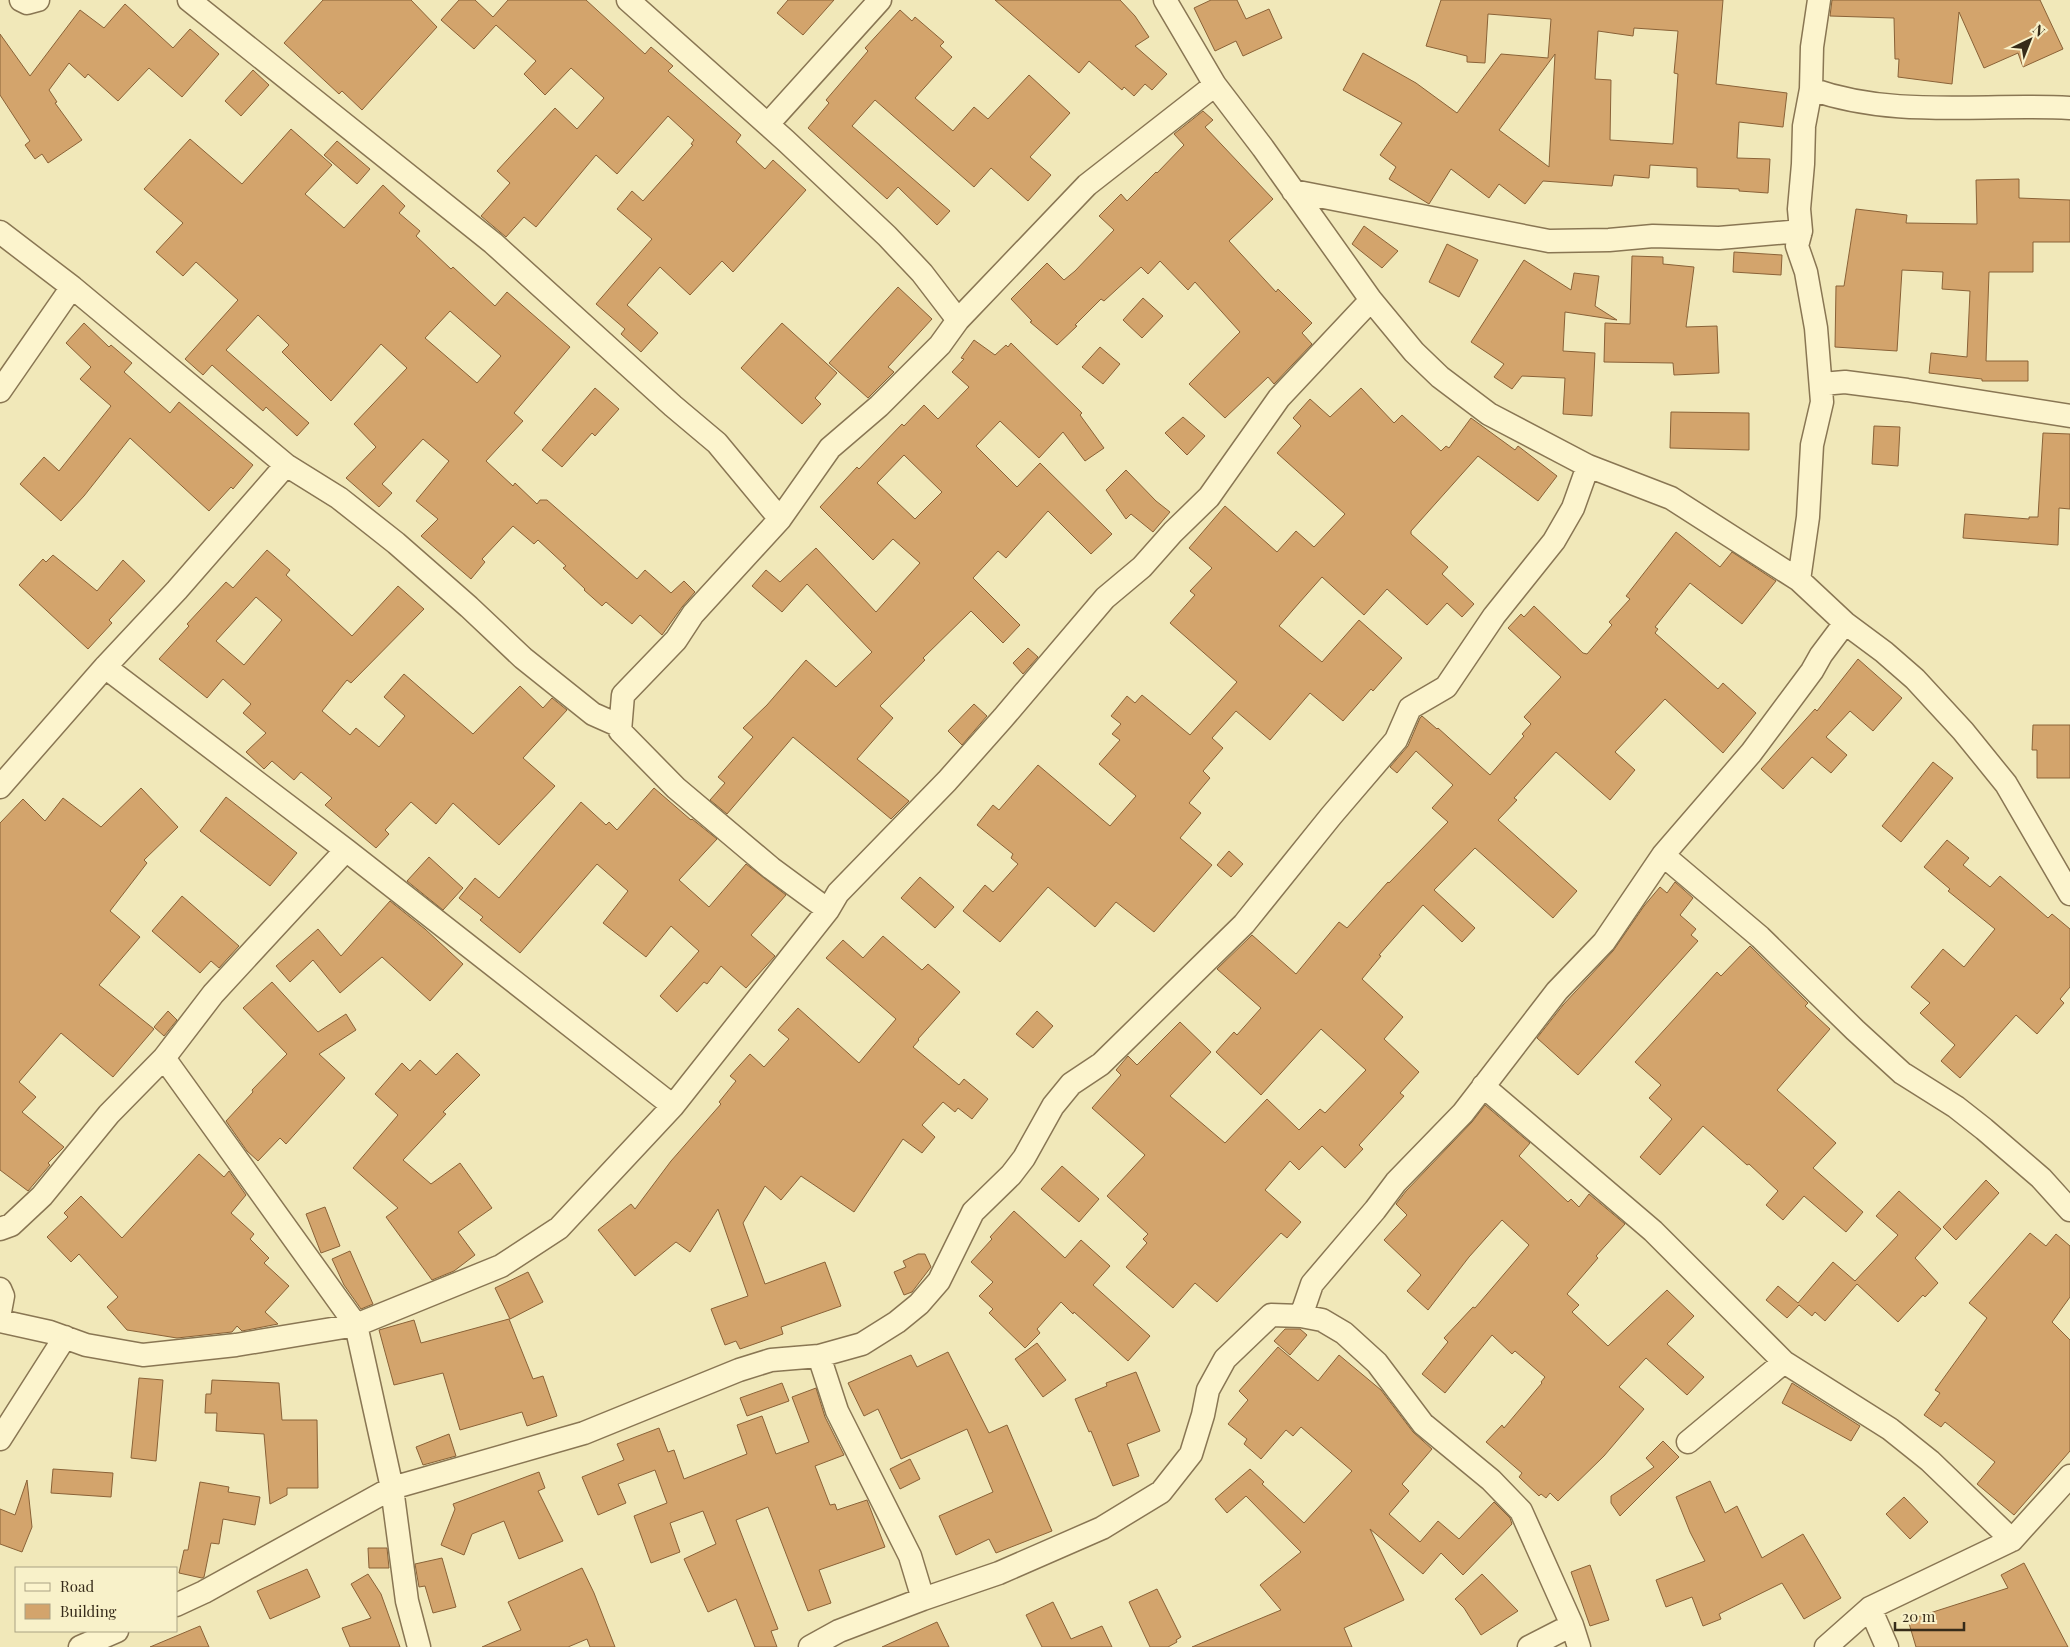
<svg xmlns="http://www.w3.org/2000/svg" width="2070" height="1647" font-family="'Playfair Display',serif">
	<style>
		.building { fill: #d3a46c; stroke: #8a6237; fill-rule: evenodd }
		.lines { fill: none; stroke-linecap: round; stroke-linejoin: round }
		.minor-casing { stroke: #897653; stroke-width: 25 }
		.minor { stroke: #fcf4cd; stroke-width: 22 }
	</style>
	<rect width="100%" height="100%" fill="#f1e8b9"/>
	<path class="building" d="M323,0H411L437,27L362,110L342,91L339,94L284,43Z
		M459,0H475L493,17L508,0H586L645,54L651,47L673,66L668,71L741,135L736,142L765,169L773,160L806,190L733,272L722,261L690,295L660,267L627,305L658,333L641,352L621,334L625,329L596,304L652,239L617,209L632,191L643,201L693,145L691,144L694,140L668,116L617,174L596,155L536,227L524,217L506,237L481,216L510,183L497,171L555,108L577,129L604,98L571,68L545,95L524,74L536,61L496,25L474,49L441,20Z
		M788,0H834L803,35L777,13Z
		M995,0H1120L1135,16L1149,37L1135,46L1167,74L1152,90L1145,84L1134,96L1124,87L1122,90L1089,61L1079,73Z
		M1211,0H1237L1246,19L1269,9L1282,38L1243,56L1236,41L1215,51L1194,8Z
		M1441,0H1723L1716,84L1787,93L1783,127L1739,122L1737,158L1770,159L1768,193L1739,191V189L1697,187V168L1650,165L1649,178L1614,175L1612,186L1543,181L1525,204L1499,184L1489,198L1451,169L1429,204L1389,179L1396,167L1380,155L1402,123L1343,90L1363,53L1416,83L1457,113L1501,54L1548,58L1551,19L1488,14L1485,63L1467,62V56L1426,46ZM1634,28L1678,31L1674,73L1678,74L1673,144L1610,140L1611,80L1595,79L1598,31L1633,36ZM1555,54L1549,167L1499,130Z
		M1832,0H2040L2063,49L2023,67L2018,53L1984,68L1959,12L1952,84L1898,77L1899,59H1895L1894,18L1830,16Z
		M125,4L173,48L190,29L219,54L182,97L149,68L118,101L88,74L85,78L69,63L49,90L57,102L55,103L82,140L48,163L42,154L35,159L25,145L30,141L0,95V34L30,76L80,10L104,28Z
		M900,10L912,21L915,17L944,42L940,46L952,57L915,98L953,131L974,107L988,119L1029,75L1070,113L1030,157L1051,175L1028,201L991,168L974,187L875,100L852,126L950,211L937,225L898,187L887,199L808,128L829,103L826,100L868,51L865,48Z
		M253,70L269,85L241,116L225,101Z
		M1203,111L1213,120L1205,127L1273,199L1229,241L1276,292L1278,289L1312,323L1302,333L1312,344L1274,384L1268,377L1225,418L1189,384L1240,332L1195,282L1188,290L1160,261L1148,274L1141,267L1104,301L1101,299L1075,325L1077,326L1057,345L1030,322L1032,321L1011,299L1047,263L1064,280L1075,271L1114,230L1099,216L1121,194L1127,201L1156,172L1157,173L1184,145L1174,134Z
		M291,129L332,165L305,194L344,228L383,185L405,206L399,213L420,231L416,236L451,269L453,267L495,306L507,292L570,347L514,413L523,421L486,461L513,486L515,483L537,504L540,500H547L637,579L645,570L671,593L684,581L695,592L682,607L662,635L640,615L632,624L606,602L602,606L584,590L585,589L563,568L566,566L538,540L534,544L513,526L482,559L485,562L471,579L421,536L438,519L416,501L449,461L423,439L382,484L392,493L379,507L346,478L376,447L354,424L407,368L381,344L331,401L282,352L289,345L258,315L226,350L309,423L297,436L266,407L263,411L212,365L203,375L185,359L238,300L196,262L183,276L156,252L183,223L144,189L190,139L242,184ZM450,311L501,356L477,383L425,338Z
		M337,141L370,169L357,184L324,155Z
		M2019,179V198L2070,200V242H2033V272H1989L1986,361H2028V381H1982V379L1929,373L1931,353L1967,357L1970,291L1942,289L1943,272L1902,270L1897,351L1835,347L1836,286H1844L1856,209L1907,215L1906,223L1977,224L1976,180Z
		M1364,226L1398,251L1382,268L1352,244Z
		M1447,244L1478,260L1459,297L1429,282Z
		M1734,252L1782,255L1781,275L1733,272Z
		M1632,256L1663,257V264L1694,267L1686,327L1717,326L1719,373L1674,375L1673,363L1604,362L1605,323L1630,324Z
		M1524,260L1571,290L1574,273L1599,276L1595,306L1617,320L1565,312L1563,351L1595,353L1592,416L1563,414L1565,378L1522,376L1512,389L1494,377L1504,364L1471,342Z
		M898,287L932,319L888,367L894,372L868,398L829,363Z
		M1143,298L1163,316L1142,338L1123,320Z
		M84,323L109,347L111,345L132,363L124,372L170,413L179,402L253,465L233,489L231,487L209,511L130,438L84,496L61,521L20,484L44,457L59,471L111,406L80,379L91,367L66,343Z
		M782,323L837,373L815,398L821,404L802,424L741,368Z
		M974,340L995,355L1006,345L1008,347L1011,343L1082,413L1080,415L1104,448L1085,461L1063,432L1039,458L1000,421L976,446L1017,487L1040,463L1112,534L1091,554L1048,511L1006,558L998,551L973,578L1020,625L1003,643L971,611L923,658L925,660L880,706L893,718L857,759L909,801L891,819L793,737L727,814L710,800L725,783L718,777L753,737L743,728L767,705L806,660L836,687L872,652L807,584L782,612L752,586L766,570L780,582L816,548L876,612L920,563L893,539L873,560L820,507L857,467L859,469L902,424L904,426L924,405L938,419L969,387L952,372L964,359L961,358ZM904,455L942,492L915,519L877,483Z
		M1100,347L1120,364L1103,384L1082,367Z
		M595,388L619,409L595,436L592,433L562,467L542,450Z
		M1361,388L1394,423L1402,415L1441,451L1446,446L1449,448L1471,418L1515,450L1518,446L1557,476L1538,501L1478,456L1411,531V534L1448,567L1442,574L1474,604L1462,617L1447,603L1427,625L1387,589L1364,615L1322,577L1299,603L1279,626L1322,662L1359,620L1402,658L1373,691L1371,689L1343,721L1310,693L1270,740L1236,711L1212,738L1223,748L1203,771L1210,778L1189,803L1201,813L1180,838L1212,865L1154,932L1116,902L1095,927L1048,887L1000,942L963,911L985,885L993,892L1018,864L1011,858L1013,854L977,825L993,805L999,810L1038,765L1110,826L1136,796L1099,764L1120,740L1112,734L1121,724L1111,716L1127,696L1135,703L1142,695L1190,735L1237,682L1170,623L1195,595L1190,591L1212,568L1189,548L1225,506L1277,552L1296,531L1314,547L1345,514L1277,453L1301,426L1293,418L1310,399L1330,417Z
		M1671,412L1749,413V450L1670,448Z
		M1183,417L1205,436L1187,455L1165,433Z
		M1874,426L1900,427L1898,466L1872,464Z
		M2043,433L2070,434V509L2059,508L2058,545L1963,538L1965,514L2029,519V517H2038Z
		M1126,470L1156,501L1170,512L1153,532L1131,514L1126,519L1106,490Z
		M1676,532L1720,567L1732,552L1776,581L1742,624L1690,583L1655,627L1658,629L1655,633L1718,689L1723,683L1756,713L1723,753L1665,699L1615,752L1635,770L1610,800L1556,752L1514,798L1517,800L1498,820L1577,891L1553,918L1475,848L1434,890L1475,928L1462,942L1423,905L1379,955L1381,956L1362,979L1403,1017L1384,1039L1419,1072L1400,1093L1404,1096L1359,1145L1363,1149L1345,1168L1322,1146L1299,1170L1290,1161L1265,1190L1301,1222L1287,1238L1281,1233L1217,1302L1195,1283L1173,1308L1126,1267L1147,1243L1143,1239L1148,1234L1107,1196L1145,1155L1092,1108L1121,1075L1116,1070L1128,1056L1137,1065L1180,1022L1211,1052L1170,1096L1225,1143L1267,1099L1299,1130L1320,1109L1325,1113L1366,1070L1321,1029L1261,1095L1216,1052L1234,1032L1237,1035L1261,1008L1217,969L1252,935L1296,974L1339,922L1347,928L1388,882L1389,883L1448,822L1432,808L1453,785L1416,751L1397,773L1390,767L1408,746L1420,718L1422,716L1437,729L1438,728L1490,775L1524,736L1522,734L1531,724L1524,717L1561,677L1508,628L1521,614L1524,617L1534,606L1583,653L1587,654L1612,625L1609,622L1630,599L1626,596Z
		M267,550L290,570L286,575L352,636L398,586L424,609L351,683L347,680L322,711L350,735L356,728L379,747L405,716L384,697L404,674L473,734L520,686L543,708L552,698L567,710L523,758L555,786L499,845L453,803L436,824L411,802L385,830L389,834L376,848L325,805L332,798L301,772L294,780L272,761L264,769L246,752L266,733L243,713L251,704L223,679L207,698L159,659L189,626L187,624L226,582L233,588ZM256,597L282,620L244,665L216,641Z
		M53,555L97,591L123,560L145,581L109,620L112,623L88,649L19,585L43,559L46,562Z
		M1028,648L1038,657L1023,674L1013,663Z
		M1858,659L1902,698L1873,731L1850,711L1826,737L1847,755L1831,773L1812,757L1783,789L1761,769L1815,709L1817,711Z
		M974,704L987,716L962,745L948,731Z
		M2033,725H2070V778H2037V750H2032Z
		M1933,762L1953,778L1901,842L1882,826Z
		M141,788L178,827L144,860L147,863L110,911L140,937L99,985L154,1029L113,1077L61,1033L19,1082L36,1097L22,1112L64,1147L48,1163L50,1165L28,1191L0,1170V823L23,799L45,821L63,798L101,827Z
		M654,788L691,820L692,819L717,839L679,880L709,907L746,864L786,895L751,935L775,956L746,988L721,966L707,984L704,982L677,1012L660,996L699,951L671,926L646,957L603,923L628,891L597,864L520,953L480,920L483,917L459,898L475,878L499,898L581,802L606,825L609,822L617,830Z
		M226,797L297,853L270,886L200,831Z
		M1947,840L1969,858L1963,865L1990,887L2000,876L2048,918L2052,914L2070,929V987L2060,999L2064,1003L2037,1034L2016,1015L1960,1078L1941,1061L1955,1045L1920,1013L1930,1003L1911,987L1943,949L1964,967L1995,929L1948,891L1950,889L1924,867Z
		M1229,851L1243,864L1231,877L1217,865Z
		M429,857L463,888L443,910L407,881Z
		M920,877L954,907L935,928L901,898Z
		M1675,882L1693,898L1680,915L1696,929L1691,935L1698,941L1578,1075L1537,1038L1563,1005L1613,951L1644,906L1660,887L1667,893Z
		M182,896L239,946L219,968L211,961L200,973L152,931Z
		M390,901L425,929L463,964L430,1001L382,957L340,993L313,960L290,982L276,966L318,929L341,956Z
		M883,936L922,970L928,964L960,992L918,1039L919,1040L913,1047L959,1085L964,1079L988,1099L972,1119L958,1108L955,1112L943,1102L922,1125L935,1137L922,1153L903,1139L854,1212L801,1176L781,1200L765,1186L743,1223L765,1284L825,1262L841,1306L781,1327L783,1334L740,1349L736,1341L725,1345L711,1309L748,1296L718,1209L690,1252L676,1242L635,1276L598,1230L631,1204L635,1209L671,1161L721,1104L719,1102L736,1081L730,1076L750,1054L764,1067L789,1039L778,1030L798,1008L859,1063L896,1019L826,958L843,940L863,958Z
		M1750,946L1808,1003L1805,1006L1830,1029L1777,1090L1836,1143L1813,1168L1863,1212L1846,1232L1804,1196L1783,1220L1766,1205L1778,1191L1749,1164L1747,1165L1703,1126L1660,1175L1640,1157L1672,1119L1649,1098L1661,1085L1635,1062L1717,972L1721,976Z
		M272,982L318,1032L346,1014L356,1030L319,1054L345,1078L286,1144L280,1138L258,1161L247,1151L226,1121L253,1092L252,1090L287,1054L243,1008Z
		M168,1011L177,1020L164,1036L154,1027Z
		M1037,1011L1053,1026L1033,1048L1016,1034Z
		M457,1053L480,1075L443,1112L446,1114L403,1160L431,1184L460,1163L492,1208L458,1232L475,1255L454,1271L432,1280L386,1217L398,1208L353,1168L398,1115L375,1094L402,1063L410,1071L420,1060L436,1075Z
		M1485,1105L1530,1143L1519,1156L1568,1202L1571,1199L1579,1207L1589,1194L1625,1224L1596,1256L1598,1258L1567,1294L1579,1305L1572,1312L1608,1346L1667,1290L1694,1316L1667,1344L1704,1377L1687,1395L1646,1358L1619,1387L1644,1409L1604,1456L1558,1501L1550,1493L1546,1498L1541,1494L1539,1496L1519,1477L1522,1473L1486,1442L1502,1425L1504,1428L1542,1383L1541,1382L1545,1377L1515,1351L1512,1354L1492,1335L1445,1393L1422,1374L1448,1342L1444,1338L1473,1307L1475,1308L1529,1245L1502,1220L1469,1257L1428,1310L1407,1291L1421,1275L1384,1240L1407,1215L1396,1204L1406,1191L1472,1122Z
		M199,1154L224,1177L229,1171L246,1195L231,1213L254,1234L250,1239L269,1258L264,1263L289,1286L265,1312L278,1324L242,1331L237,1326L232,1332L177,1338L127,1330L107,1307L118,1297L79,1254L71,1262L47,1237L68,1217L64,1213L81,1196L122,1238Z
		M1062,1166L1099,1199L1079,1222L1041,1189Z
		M1986,1180L1999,1193L1956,1240L1943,1227Z
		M1899,1191L1941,1229L1915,1258L1938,1283L1925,1297L1923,1295L1898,1322L1857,1284L1825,1321L1815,1312L1812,1316L1799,1305L1787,1318L1766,1300L1778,1286L1798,1303L1833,1262L1855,1281L1898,1235L1876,1216Z
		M325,1207L340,1246L321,1253L306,1214Z
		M1014,1211L1065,1258L1081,1240L1110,1266L1093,1285L1150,1336L1128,1361L1074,1312L1073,1314L1061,1302L1037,1329L1040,1333L1025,1348L989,1313L993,1309L979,1296L993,1282L971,1262L992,1239L990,1237Z
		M2030,1233L2046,1246L2056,1234L2070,1246V1297L2052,1322L2070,1340V1451L2014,1515L1977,1484L1995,1462L1945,1422L1941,1427L1924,1415L1940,1393L1935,1390L1987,1318L1969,1303Z
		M350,1251L373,1304L361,1309L344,1285L332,1259Z
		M918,1254H925L931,1267L912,1292L904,1295L894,1272L906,1267L903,1261Z
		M528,1272L543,1302L510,1319L495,1288Z
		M509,1319L533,1379L543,1376L557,1416L527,1426L522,1412L460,1430L443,1373L394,1385L379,1330L414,1320L421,1343Z
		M1285,1329H1300L1307,1335L1290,1355L1274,1341Z
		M1037,1343L1066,1380L1043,1397L1015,1359Z
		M1278,1347L1318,1381L1339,1355L1381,1390L1413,1432L1432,1449L1402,1484L1409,1491L1389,1514L1420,1542L1438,1521L1459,1539L1494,1502L1510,1518L1512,1524L1463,1575L1441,1553L1423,1574L1370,1529L1404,1600L1344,1628L1352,1647H1192L1281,1610L1260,1585L1301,1552L1246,1496L1227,1513L1215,1499L1250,1469L1264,1482L1262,1484L1304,1523L1352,1471L1301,1427L1293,1436L1286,1430L1261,1459L1244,1444L1247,1439L1228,1424L1248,1400L1239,1391Z
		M948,1352L989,1433L1007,1425L1052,1531L996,1553L989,1539L956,1555L939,1516L993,1492L967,1429L901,1459L878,1409L864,1416L848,1383L911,1355L917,1367Z
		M1136,1372L1160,1431L1127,1444L1139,1476L1113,1486L1091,1431L1089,1432L1075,1399L1107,1386L1106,1383Z
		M139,1378L163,1380L156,1461L131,1458Z
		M212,1380L279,1383L282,1420H317L318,1488H287V1495L270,1504L264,1434L216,1431L217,1413H205L206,1394H211Z
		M782,1383L789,1401L747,1416L740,1398Z
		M1792,1383L1860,1426L1851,1441L1782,1403Z
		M816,1388L825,1417L844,1455L815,1466L830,1505L835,1504L837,1510L867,1500L885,1547L819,1570L831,1603L808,1611L768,1507L736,1520L778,1629L771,1631L777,1647H755L736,1599L708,1612L684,1559L716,1544L703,1511L670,1523L680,1552L651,1563L634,1516L667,1503L655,1470L618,1484L626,1503L598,1515L582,1477L624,1460L617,1444L659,1428L668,1452L674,1450L684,1479L747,1454L737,1425L762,1416L776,1454L809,1442L792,1397Z
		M449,1434L456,1456L423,1465L416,1447Z
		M1663,1441L1679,1457L1620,1516L1611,1503V1496L1654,1467L1646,1458Z
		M910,1459L920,1479L900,1489L890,1469Z
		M53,1469L113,1473L111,1497L51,1493Z
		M539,1472L545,1488L538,1491L563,1541L519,1559L504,1521L472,1534L464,1555L441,1545L455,1509L453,1504Z
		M27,1480L32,1527L22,1552L0,1544V1509L15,1515Z
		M1710,1481L1725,1513L1737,1506L1762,1558L1803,1534L1841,1598L1804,1619L1782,1583L1719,1614L1721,1619L1703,1626L1692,1597L1666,1607L1656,1580L1705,1561L1690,1532L1676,1497Z
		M200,1482L229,1487L228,1492L260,1497L255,1525L223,1519L219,1544L211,1543L204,1577L202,1578L179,1573L184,1550H188Z
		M1904,1497L1928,1522L1910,1539L1886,1514Z
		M368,1548H387L389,1568H369Z
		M442,1558L456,1607L433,1613L425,1586L419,1587L415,1564Z
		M2024,1563L2068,1647H1916L1908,1620L2008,1588L2001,1575Z
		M1590,1565L1609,1620L1590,1626L1571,1572Z
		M582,1568L594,1593L615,1647H590L587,1639L568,1647H482L521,1630L508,1602Z
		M307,1569L320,1597L270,1619L257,1591Z
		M368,1574L381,1594L400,1647H350L342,1628L371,1618L351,1584Z
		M1482,1574L1518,1611L1481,1635L1464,1608L1455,1599Z
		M1157,1589L1181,1637L1176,1640L1177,1642L1168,1647H1150L1129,1602Z
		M1053,1602L1071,1639L1102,1626L1112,1647H1042L1026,1615Z
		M937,1622L949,1647H882Z
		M200,1626L209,1647H150Z"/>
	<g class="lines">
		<g class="minor-casing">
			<path id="minor" d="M21,0L27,3L38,0
				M189,0L493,243L673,406L717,443L780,519
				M628,0L786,141L887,236L922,273L958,320L940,345L879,406L830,448L780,519L693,614L676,640L623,695L620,731L676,788L771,868L828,910L838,893L947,781L1003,718L1105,598L1142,567L1173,532L1209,497L1279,398L1371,300
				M1165,0L1215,85L1263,148L1371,300L1414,352L1440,377L1489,414L1588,466L1671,498L1799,580L1845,623L1884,652L1915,679L1963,731L2006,784L2070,894
				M1811,89C1896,119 1983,103 2070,108
				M768,124L880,0
				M1293,191L1549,241L1609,240L1653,236L1719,238L1801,231
				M0,232L72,287L286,465L339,498L396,543L469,607L523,658L593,714L620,726
				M958,320L1087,185L1215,85
				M1822,384L1845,382L1907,390L2070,416
				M0,391L72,287
				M1799,580L1808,517L1812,445L1822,402L1816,328L1806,272L1797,246L1801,231L1799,209L1803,164L1804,126L1811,89L1812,47L1819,0
				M105,667L346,850L673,1106
				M0,787L105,667L177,590L286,465
				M1663,855L1760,937L1855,1030L1902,1073L1956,1107L1984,1129L2041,1178L2070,1210
				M164,1058L356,1325L392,1488L407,1601L419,1647
				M1483,1086L1653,1231L1784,1362L1890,1429L1930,1461L2012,1540
				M0,1229L11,1225L42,1196L109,1114L164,1058L213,994L346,850
				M0,1289L3,1296L0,1312
				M1301,1316L1312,1284L1375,1210L1396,1182L1463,1113L1557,991L1604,942L1663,855L1751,753L1812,671L1821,655L1845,623
				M0,1321L50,1332L86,1345L143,1355L236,1345L356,1325L501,1266L559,1228L673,1106L828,910
				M819,1356L837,1411L910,1556L923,1599
				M0,1439L65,1337
				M1688,1442L1784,1362
				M176,1605L204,1592L392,1488L584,1433L739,1370L771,1360L819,1356L862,1344L897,1322L919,1304L939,1281L973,1212L1011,1175L1024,1158L1053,1106L1071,1084L1101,1064L1244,924L1331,816L1396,740L1410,708L1446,687L1494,616L1554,541L1573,508L1588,466
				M1870,1608L1887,1647
				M80,1647L117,1631
				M810,1647L839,1631L923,1599L999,1573L1102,1528L1161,1492L1191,1454L1203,1415L1208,1390L1225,1359L1271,1315L1301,1316L1322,1320L1344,1333L1377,1363L1423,1424L1491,1480L1521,1511L1572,1625L1579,1647
				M1529,1647L1572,1625
				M1826,1647L1870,1608L2012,1540L2070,1476"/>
		</g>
		<use href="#minor" class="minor"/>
	</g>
	<rect x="15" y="1567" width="162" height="65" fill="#f8f1c9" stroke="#aaa283"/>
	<rect x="25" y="1583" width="25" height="8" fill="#fcf4cd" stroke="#aaa283"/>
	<text x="60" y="1592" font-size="15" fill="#362b19">Road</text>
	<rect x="25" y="1604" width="25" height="15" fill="#d3a46c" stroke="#aaa283"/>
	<text x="60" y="1617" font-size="15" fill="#362b19">Building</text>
	<g transform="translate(2030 40) rotate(43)" stroke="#f8f1c9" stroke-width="4" paint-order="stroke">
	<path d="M0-4L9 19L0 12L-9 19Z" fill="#362b19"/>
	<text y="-8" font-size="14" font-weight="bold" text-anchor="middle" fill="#362b19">N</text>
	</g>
	<path d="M1895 1622v8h69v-8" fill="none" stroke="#362b19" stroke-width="2.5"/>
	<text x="1902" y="1622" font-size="15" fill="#362b19" stroke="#f8f1c9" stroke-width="4" paint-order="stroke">20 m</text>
</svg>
